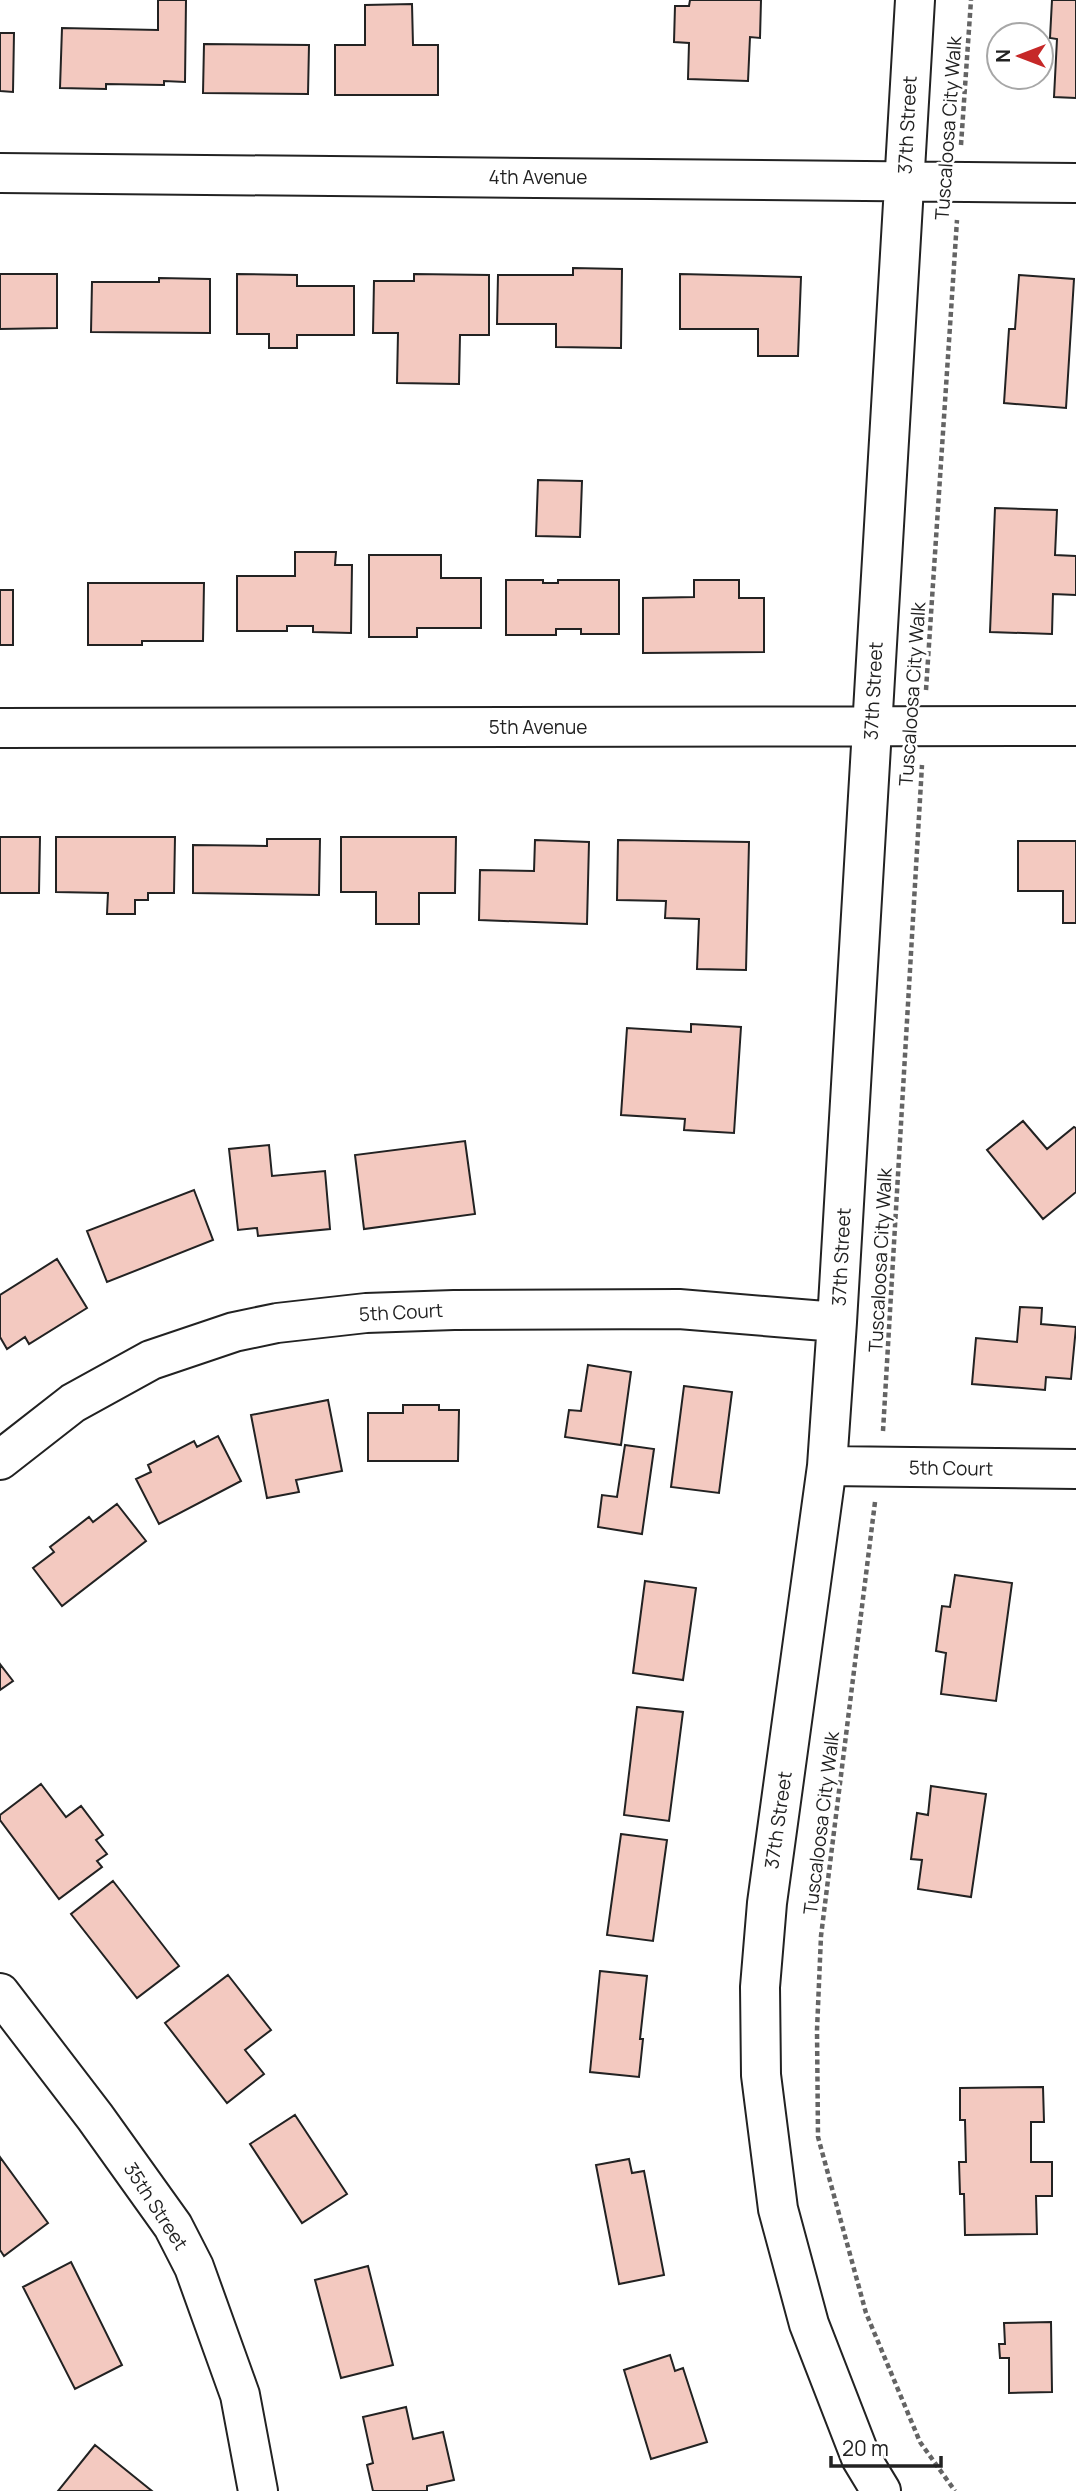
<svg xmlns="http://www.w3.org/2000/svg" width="1076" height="2491" font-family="Manrope,sans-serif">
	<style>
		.building { fill: #f3c9c0; stroke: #222; stroke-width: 2 }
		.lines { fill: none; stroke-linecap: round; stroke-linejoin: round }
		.minor-casing { stroke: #222; stroke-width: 42 }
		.path { stroke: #646464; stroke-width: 4.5; stroke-dasharray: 5 3.5; stroke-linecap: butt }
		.minor { stroke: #fff; stroke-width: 38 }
		.labels { text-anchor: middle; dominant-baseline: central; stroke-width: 5; stroke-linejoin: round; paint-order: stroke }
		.street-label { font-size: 19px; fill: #222; stroke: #fff }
	</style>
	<rect width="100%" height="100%" fill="#fff"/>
	<path class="building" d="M158,0H186L185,82L164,81V85L106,84V89L60,88L62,28L158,30Z
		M690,0H761L760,38L750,37L748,81L688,79L689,43L674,42L675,6H689Z
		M1052,0H1076V98L1054,97L1057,39L1050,38Z
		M412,4L413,45H438V95H335V45H365V5Z
		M0,33H14L13,92L0,91Z
		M204,44L309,45L308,94L203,93Z
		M573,268L622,269L621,348L556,347V324H497L498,275H573Z
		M0,274H57V328L0,329Z
		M237,274L297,275V286H354V335H297V348H269V334H237Z
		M414,274L489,275V335H460L459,384L397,383L398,333H373L374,281H414Z
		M680,274L801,277L798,356H758V329H680Z
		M1019,275L1074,279L1066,408L1004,403L1009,329H1015Z
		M159,278L210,279V333L91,332L92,282H159Z
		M538,480L582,481L580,537L536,536Z
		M995,508L1057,510L1055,555L1076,556V595L1053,594L1052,634L990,632Z
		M295,552H336L335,565H352L351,633L313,632V626H287V631H237V576H295Z
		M369,555H441V578H481V628H417V637H369Z
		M506,580H543V583H558V580H619V634H581V629H556V635H506Z
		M694,580H739V598H764V652L643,653V598L694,597Z
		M88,583H204L203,641H142V645H88Z
		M0,590H13V645H0Z
		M0,837H40L39,893H0Z
		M56,837H175L174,893H148V900H135V914H107L108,893L56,892Z
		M341,837H456L455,893H419V924H376V892H341Z
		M267,839H320L319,895L193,893V845L267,846Z
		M535,840L589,842L587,924L479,920L480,870L534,871Z
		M618,840L749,842L746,970L697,969L699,919L665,918L666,901L617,900Z
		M1018,841H1076V923H1063V891H1018Z
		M691,1024L741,1027L734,1133L684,1130L685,1119L621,1115L627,1028L691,1032Z
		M1023,1121L1047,1149L1074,1127L1076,1128V1192L1043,1219L987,1150Z
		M465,1141L475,1214L364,1229L355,1155Z
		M269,1145L272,1176L325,1171L330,1229L258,1236L257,1228L238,1230L229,1149Z
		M194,1190L213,1240L107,1282L87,1231Z
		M57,1259L87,1308L29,1344L25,1337L7,1349L0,1337V1295Z
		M1020,1307L1042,1308L1041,1324L1076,1327L1071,1379L1046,1377L1045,1390L972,1384L976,1338L1017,1342Z
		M588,1365L631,1372L621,1445L565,1437L569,1410L581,1411Z
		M684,1386L732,1392L719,1493L671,1487Z
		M328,1400L342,1471L296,1480L299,1492L267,1498L251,1415Z
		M403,1405H439V1410H459L458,1461H368V1413H403Z
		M218,1436L241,1481L159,1524L136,1479L151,1472L148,1465L194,1441L197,1447Z
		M625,1445L654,1449L642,1534L598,1527L602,1495L617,1497Z
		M117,1504L146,1541L62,1606L33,1568L54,1552L50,1547L89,1517L93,1522Z
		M955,1575L1012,1583L996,1701L941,1694L946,1653L936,1651L942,1606L950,1607Z
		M645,1581L696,1588L683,1680L633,1673Z
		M0,1664L13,1681L0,1690Z
		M637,1707L683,1712L669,1821L624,1815Z
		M41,1784L66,1817L81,1806L103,1835L96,1840L107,1854L97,1861L102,1867L59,1899L0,1820V1815Z
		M931,1786L986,1794L971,1897L918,1889L922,1860L911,1859L917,1813L928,1815Z
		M621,1834L667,1840L653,1941L607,1935Z
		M113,1881L179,1966L137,1998L71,1914Z
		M600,1971L647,1976L640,2039H643L639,2077L590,2072Z
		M228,1975L271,2030L245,2050L264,2074L227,2103L165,2023Z
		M1043,2087L1044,2122H1031V2162H1052V2196H1036L1037,2234L965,2235L964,2194H960L959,2162H966L965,2120H960V2088Z
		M295,2115L347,2194L302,2223L250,2144Z
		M0,2157L48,2223L4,2256L0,2250Z
		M629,2159L632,2173L644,2171L664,2275L619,2284L596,2165Z
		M71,2262L122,2365L75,2389L23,2287Z
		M368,2266L393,2365L341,2378L315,2280Z
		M1051,2322L1052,2392L1009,2393V2358H1000L999,2344H1005L1004,2323Z
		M670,2355L675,2371L683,2368L707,2442L651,2459L624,2370Z
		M406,2407L413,2439L443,2432L454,2480L427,2486V2491H373L367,2465L373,2463L363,2417Z
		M95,2445L152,2491H58Z"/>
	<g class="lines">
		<g class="minor-casing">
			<path id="minor" d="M0,173L1076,183
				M0,728L1076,726
				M0,1460L73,1403L151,1360L234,1332L277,1323L366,1313L454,1310L679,1309L837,1322
				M827,1466L1076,1469
				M0,1993L95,2117L173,2226L194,2267L240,2395L258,2491
				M881,2491L861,2458L809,2324L778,2209L761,2075L760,1987L767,1903L827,1466L837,1322L915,0"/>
		</g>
		<path class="path" d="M961,145L971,0
			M926,690L957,220
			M883,1431L922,765
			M875,1502L821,1936L817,2030L818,2137L866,2313L920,2442L955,2491"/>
		<use href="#minor" class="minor"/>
	</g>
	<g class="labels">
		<g class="street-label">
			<text transform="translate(907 125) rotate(-87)">37th Street</text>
			<text transform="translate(948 128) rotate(-86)">Tuscaloosa City Walk</text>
			<text x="538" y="177">4th Avenue</text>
			<text transform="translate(873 691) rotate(-87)">37th Street</text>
			<text transform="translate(912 694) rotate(-86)">Tuscaloosa City Walk</text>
			<text x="538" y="727">5th Avenue</text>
			<text transform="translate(841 1257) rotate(-87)">37th Street</text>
			<text transform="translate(880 1260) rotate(-87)">Tuscaloosa City Walk</text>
			<text transform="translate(401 1312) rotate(-3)">5th Court</text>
			<text transform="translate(951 1468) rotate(1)">5th Court</text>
			<text transform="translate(778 1820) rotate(-82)">37th Street</text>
			<text transform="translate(821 1823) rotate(-83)">Tuscaloosa City Walk</text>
			<text transform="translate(156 2206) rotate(57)">35th Street</text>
		</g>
	</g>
	<g transform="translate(1020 56) rotate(270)"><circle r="33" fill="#ffffff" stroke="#a7a7a7" stroke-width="2"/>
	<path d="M0-5L12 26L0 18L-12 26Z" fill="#c62828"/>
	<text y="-10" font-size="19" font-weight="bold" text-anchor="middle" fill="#222222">N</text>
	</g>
	<path d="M831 2456v10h110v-10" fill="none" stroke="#222222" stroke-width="3.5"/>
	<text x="842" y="2456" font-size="21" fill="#222222" stroke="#ffffff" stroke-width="5" paint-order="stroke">20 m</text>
</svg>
